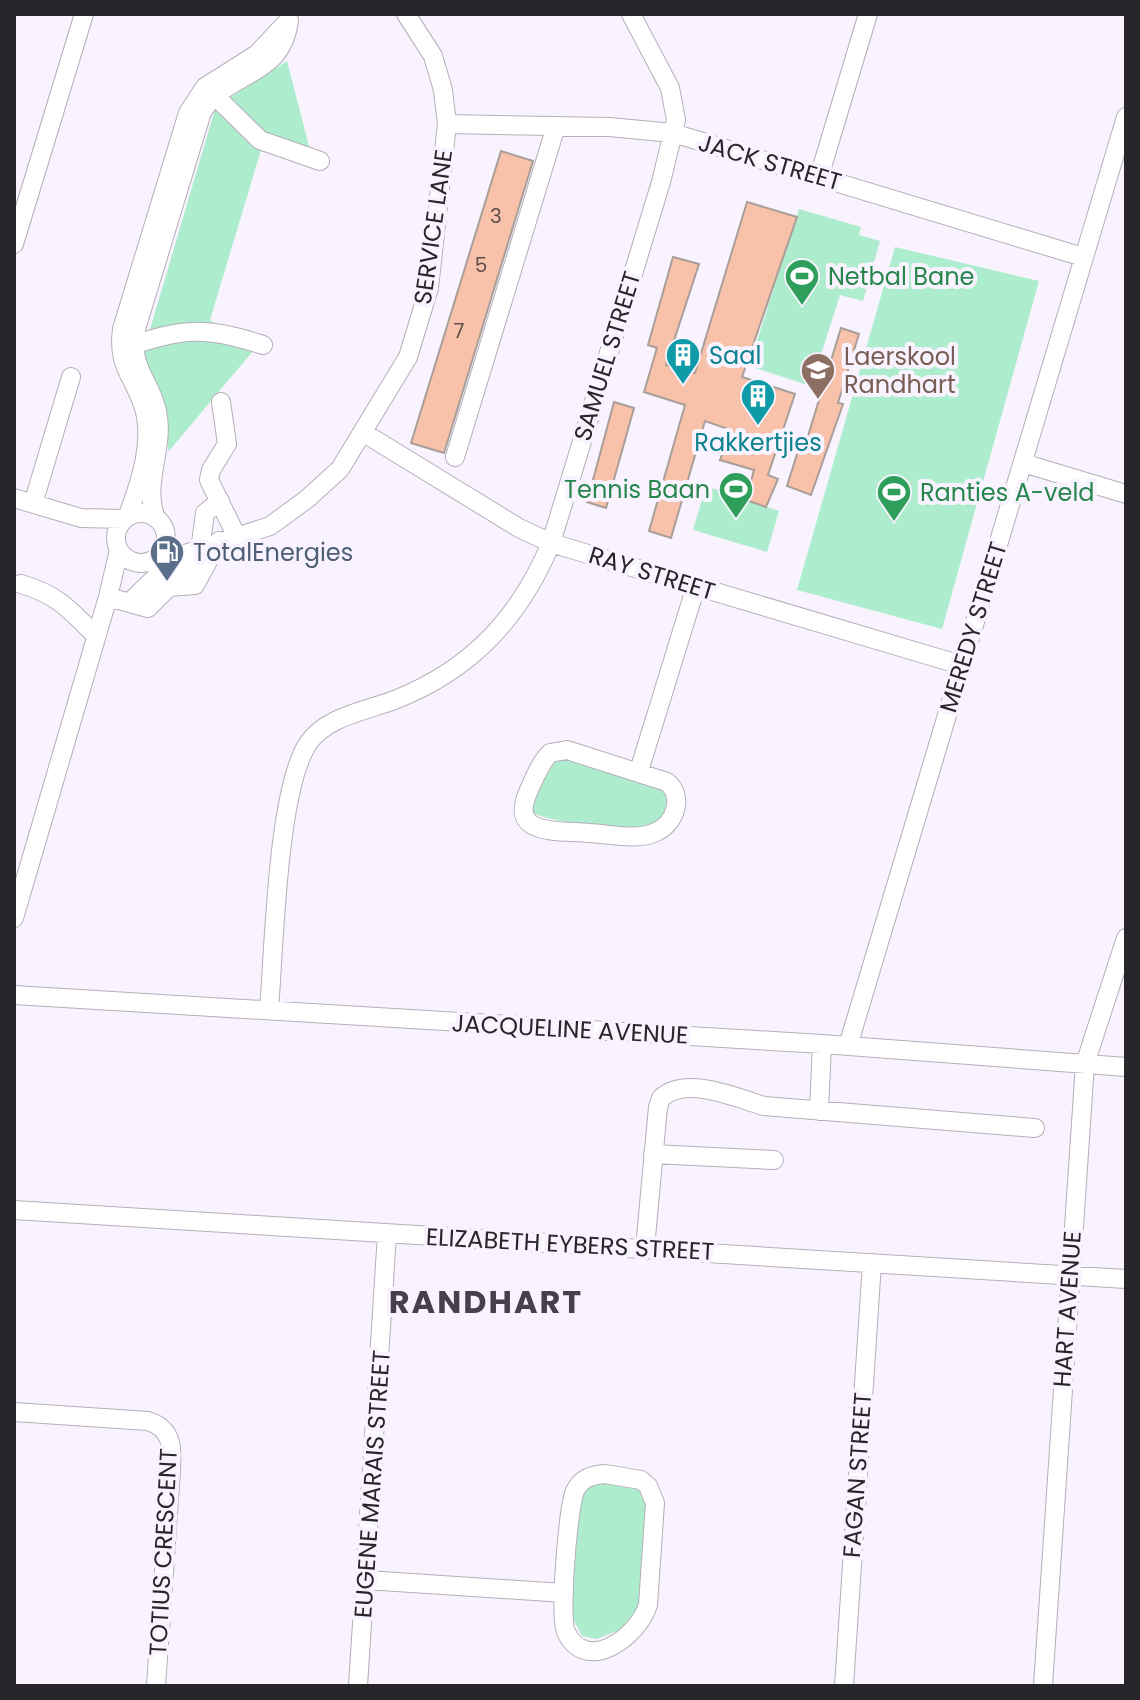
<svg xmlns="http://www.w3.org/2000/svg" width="1140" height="1700" font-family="Poppins,sans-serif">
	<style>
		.green { fill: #adedcd }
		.building { fill: #f8c2aa; stroke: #aa9e99; stroke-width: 2 }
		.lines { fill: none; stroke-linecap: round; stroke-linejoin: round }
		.minor-casing { stroke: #b4afb9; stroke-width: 20 }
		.minor { stroke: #fff; stroke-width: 18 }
		.labels { text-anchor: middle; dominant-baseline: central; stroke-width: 8; stroke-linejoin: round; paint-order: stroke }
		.number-label { font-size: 20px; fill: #5c4d4a }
		.street-label { font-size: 24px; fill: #28262a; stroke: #f8f3fe }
		.leisure-label { font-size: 24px; fill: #27864d; stroke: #f8f3fe; text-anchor: start }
		.culture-label { font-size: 24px; fill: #0d838f; stroke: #f8f3fe; text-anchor: start }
		.education-label { font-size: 24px; fill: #785e54; stroke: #f8f3fe; text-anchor: start }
		.service-label { font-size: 24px; fill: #4e5e75; stroke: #f8f3fe; text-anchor: start }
		.district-label { font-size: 32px; font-weight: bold; letter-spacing: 2px; fill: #454049; stroke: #f8f3fe }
	</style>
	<rect width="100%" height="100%" fill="#f8f3fe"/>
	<path class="green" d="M287,61L310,150H261L210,320L253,351L169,451L143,353L216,106Z
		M799,209L861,227L859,235L880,241L863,301L840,295L811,386L749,366Z
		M895,247L1039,281L942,629L797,590Z
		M706,486L779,511L767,552L693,530Z
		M559,757L663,789C668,800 668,815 657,823C639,835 548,823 529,811L541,774Z
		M598,1483L637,1484L648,1505L643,1597L629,1626L597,1639L582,1636L570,1613L581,1496L585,1488Z"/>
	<path class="building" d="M501,151L533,161L444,453L411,443Z
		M747,202L797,217L742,377L795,394L768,475L778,479L766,507L746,500L754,470L720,460L731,430L705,421L671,538L649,531L685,405L644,392L657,348L648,345L673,257L699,264L666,365L695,373Z
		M841,328L859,334L838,403L843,404L811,495L787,486L799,448L804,449Z
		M614,402L634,408L606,508L587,502Z"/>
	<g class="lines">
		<g class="minor-casing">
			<path id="minor" d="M208,89L260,140L320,161
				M447,124L609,127L673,133L1083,257
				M819,177L868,14
				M14,244L84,14
				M122,348C183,329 202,325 263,345
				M221,402L227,444L211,470L209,480L236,535
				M364,433L519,528L551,543L961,665
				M455,457L556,126
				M1023,463L1126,494
				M14,498L81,518L124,519
				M33,504L71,377
				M116 538a25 25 0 1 1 50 0a25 25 0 1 1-50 0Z
				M128,515C140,483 155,440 143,405C133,375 117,366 122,329L188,113L205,87L257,54L289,20C282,79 229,69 202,112L136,329C129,369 149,377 157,411C165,448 143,481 155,516
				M201,543L205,513L220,501
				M154,560L185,554L270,526L307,499L340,469L408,357L429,288L447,124L443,90L433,56L406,14
				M21,584C58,595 69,609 96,636
				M108,597L148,608L169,587L195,585L219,541
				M129,603L159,574L204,568
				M567,750L667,782C684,796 676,823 656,832C637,841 610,834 589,833C558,830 507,837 529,790C535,777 540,763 550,753Z
				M639,771L696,586
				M14,918L108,597L119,550
				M14,995L822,1044L1126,1067
				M269,1010C274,949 277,794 307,745C325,716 367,711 397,699C472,669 520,617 551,543L661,182L676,120L670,88L631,14
				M848,1046L1126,117
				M819,1111L822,1044
				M653,1154L774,1160
				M14,1210L1126,1279
				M645,1248L658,1107L661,1098C687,1075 736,1098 764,1106L1035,1128
				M14,1412L148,1421C173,1429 172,1447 171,1471L156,1686
				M605,1474L641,1480L648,1486L655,1503L648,1605C639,1635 587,1676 566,1632C559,1618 568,1507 575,1491C581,1478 592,1475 605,1474Z
				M366,1580L564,1593
				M358,1686L387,1234
				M844,1686L872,1263
				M1043,1686L1085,1064L1126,938"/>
		</g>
		<use href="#minor" class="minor"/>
	</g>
	<defs>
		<g id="stadium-pin" transform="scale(1.8)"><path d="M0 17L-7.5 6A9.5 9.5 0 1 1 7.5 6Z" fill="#2e9e5b" stroke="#f8f3fe"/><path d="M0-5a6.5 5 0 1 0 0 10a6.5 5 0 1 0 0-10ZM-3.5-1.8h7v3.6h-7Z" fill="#fff"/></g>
		<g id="building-pin" transform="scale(1.8)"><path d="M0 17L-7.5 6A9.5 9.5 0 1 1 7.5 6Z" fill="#0f9aa8" stroke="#f8f3fe"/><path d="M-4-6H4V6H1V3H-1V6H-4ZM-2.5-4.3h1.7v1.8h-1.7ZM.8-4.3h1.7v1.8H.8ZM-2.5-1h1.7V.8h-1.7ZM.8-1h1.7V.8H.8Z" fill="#fff"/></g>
		<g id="school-pin" transform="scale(1.8)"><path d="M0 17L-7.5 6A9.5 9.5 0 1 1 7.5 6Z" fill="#8d6e63" stroke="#f8f3fe"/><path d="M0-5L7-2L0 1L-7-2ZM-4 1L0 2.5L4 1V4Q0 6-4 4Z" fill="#fff"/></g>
		<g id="fuel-pin" transform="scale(1.8)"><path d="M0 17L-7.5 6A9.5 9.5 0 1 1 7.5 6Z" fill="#5c6f8a" stroke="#f8f3fe"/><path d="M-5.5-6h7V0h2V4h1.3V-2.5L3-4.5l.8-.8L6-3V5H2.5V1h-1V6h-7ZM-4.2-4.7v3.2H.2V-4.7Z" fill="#fff"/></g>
	</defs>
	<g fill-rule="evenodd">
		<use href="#stadium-pin" x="802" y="276"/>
		<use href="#building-pin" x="683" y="355"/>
		<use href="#school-pin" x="818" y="370"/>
		<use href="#building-pin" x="758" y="396"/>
		<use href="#stadium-pin" x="736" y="489"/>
		<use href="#stadium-pin" x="894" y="492"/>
		<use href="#fuel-pin" x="167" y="552"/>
	</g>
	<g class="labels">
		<g class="number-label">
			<text x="496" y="216">3</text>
			<text x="481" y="265">5</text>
			<text x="459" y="331">7</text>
		</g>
		<g class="street-label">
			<text transform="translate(770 162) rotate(16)">JACK STREET</text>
			<text transform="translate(433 227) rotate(-82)">SERVICE LANE</text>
			<text transform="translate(607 356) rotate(-73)">SAMUEL STREET</text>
			<text transform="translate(652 573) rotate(17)">RAY STREET</text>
			<text transform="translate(973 627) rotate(-73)">MEREDY STREET</text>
			<text transform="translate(570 1029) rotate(3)">JACQUELINE AVENUE</text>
			<text transform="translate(570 1244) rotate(3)">ELIZABETH EYBERS STREET</text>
			<text transform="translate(1067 1309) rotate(-86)">HART AVENUE</text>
			<text transform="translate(857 1475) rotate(-86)">FAGAN STREET</text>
			<text transform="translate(372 1484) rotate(-86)">EUGENE MARAIS STREET</text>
			<text transform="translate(163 1552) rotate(-87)">TOTIUS CRESCENT</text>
		</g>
		<g class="leisure-label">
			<text x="828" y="276">Netbal Bane</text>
			<text x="710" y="489" text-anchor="end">Tennis Baan</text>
			<text x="920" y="492">Ranties A-veld</text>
		</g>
		<g class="culture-label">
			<text x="709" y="355">Saal</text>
			<text x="758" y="442" text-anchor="middle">Rakkertjies</text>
		</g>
		<g class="education-label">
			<text x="844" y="356">Laerskool<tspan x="844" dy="28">Randhart</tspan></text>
		</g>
		<g class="service-label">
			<text x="193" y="552">TotalEnergies</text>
		</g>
		<g class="district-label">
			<text x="486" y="1301">RANDHART</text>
		</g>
	</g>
	<rect width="1140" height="1700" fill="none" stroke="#28262a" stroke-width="32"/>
</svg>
